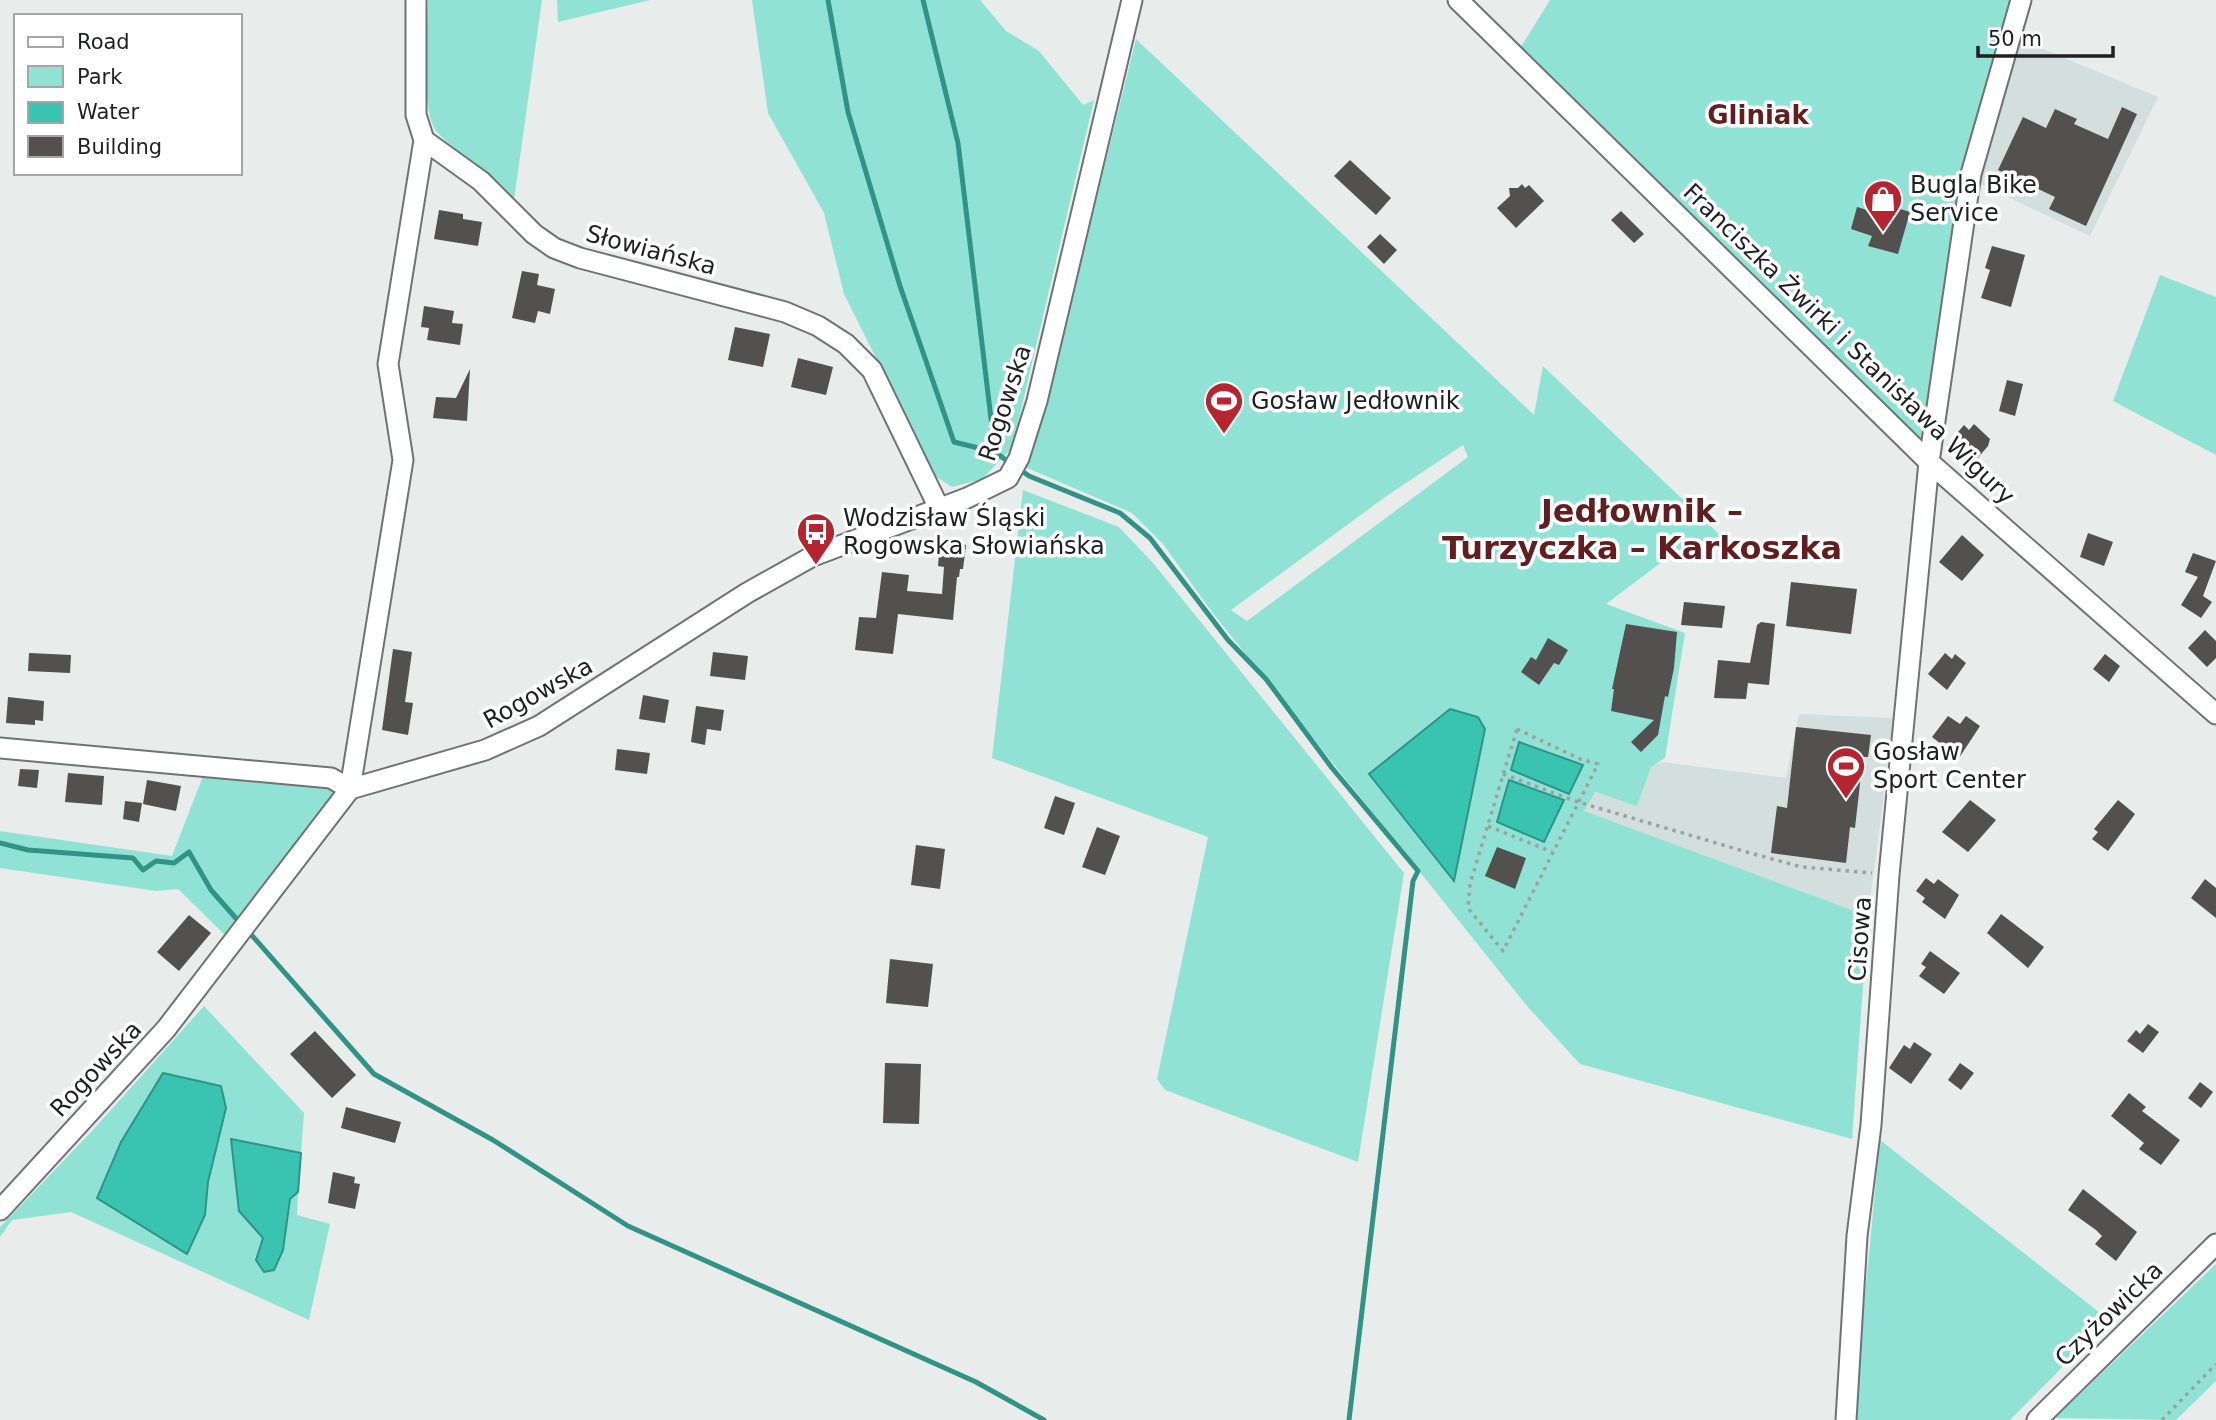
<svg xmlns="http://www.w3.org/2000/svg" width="2216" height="1420" font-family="'DejaVu Sans',sans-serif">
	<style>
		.built { fill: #d3dfdc }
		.green { fill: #90e3d4; fill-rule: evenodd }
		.water { fill: #38c4b1; stroke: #309386; stroke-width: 2 }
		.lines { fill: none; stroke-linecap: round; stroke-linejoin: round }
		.stream { stroke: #309386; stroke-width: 5 }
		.building { fill: #535050 }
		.minor-casing { stroke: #6f7372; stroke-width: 23 }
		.path { stroke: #9ea1a1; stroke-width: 3.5; stroke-dasharray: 3.5 5; stroke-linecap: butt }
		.minor { stroke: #fff; stroke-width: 19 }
		.labels { text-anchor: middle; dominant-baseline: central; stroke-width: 7; stroke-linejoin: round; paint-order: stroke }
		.poi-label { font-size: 24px; fill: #1f2020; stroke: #fff; text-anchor: start }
		.street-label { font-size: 24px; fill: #1f2020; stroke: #fff }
		.neighbourhood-label { font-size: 26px; font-weight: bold; fill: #621d1e; stroke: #fff }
		.district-label { font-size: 32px; font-weight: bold; fill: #621d1e; stroke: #fff }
	</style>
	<rect width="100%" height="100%" fill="#e8eceb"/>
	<path class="built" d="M2019,24L2036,46L2158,97L2090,236L1980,184V154Z
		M1799,714L1894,718L1868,916L1583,813L1594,792L1637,806L1651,766L1662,762L1786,778Z"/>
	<path class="green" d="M428,0H542L514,200C494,170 462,159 438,133C419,113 428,29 428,0Z
		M557,0H650L558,22Z
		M752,0H980L1006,31L1039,51L1083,105L1094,100L1012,448L982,479L952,487L935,476L844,294L824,213L768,113Z
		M1550,0H2013L1957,198L1924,444L1521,47Z
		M1136,39L1534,415L1543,366L1721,536L1667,558L1606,604L1685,633L1665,758L1651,767L1637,806L1595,792L1584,811L1868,916L1852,1139L1580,1064L1527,1006L1212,612L1163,544L1132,513L1025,467L1044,411ZM1463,445L1468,457L1247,621L1231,610L1388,495Z
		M2160,275L2216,297V455L2113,401Z
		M1023,490L1119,527L1153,563L1404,873L1358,1162L1165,1090L1157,1079L1208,837L992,758Z
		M205,771L328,785L338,791L228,938L178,889L156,891L0,868V831L172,856Z
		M204,1006L304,1113L301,1153L232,1139L239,1210L263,1238L283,1250L290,1199L298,1192L297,1215L330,1224L309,1320L71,1212L12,1220L0,1237V1227L93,1130Z
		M1880,1140L2109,1320L2010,1420H1853Z
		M2216,1264V1381L2176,1420L2055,1418Z"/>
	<path class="water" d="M1450,709L1478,717L1485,729L1454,881L1369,774Z
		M1519,742L1583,765L1569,794L1511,770Z
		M1509,780L1564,800L1544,842L1497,822Z
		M163,1073L221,1086L226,1108L208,1182L205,1215L187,1254L97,1198L121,1142Z
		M231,1139L301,1153L298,1192L290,1199L283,1250L274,1270L264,1272L256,1260L263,1238L239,1211Z"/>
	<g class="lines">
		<path class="stream" d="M828,0L848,112L900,286L954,442L995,452
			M923,0L958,143L995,452L1010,463
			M1018,468L1029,476L1120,513L1150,538L1228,640L1266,679L1332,768L1418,871L1413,881L1349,1420
			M0,843L28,850L133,858L143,870L156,861L174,863L189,852L211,890L241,924
			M248,931L374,1074L493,1140L628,1226L976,1382L1044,1420"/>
	</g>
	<path class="building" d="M2122,107L2137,114L2086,226L2049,209L2055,197L1998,170L2023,117L2046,128L2055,109L2077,119L2074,124L2108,139Z
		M1350,160L1391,198L1376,215L1334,176Z
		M1522,184L1525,188L1529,185L1544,201L1516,228L1497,208L1510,196L1509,188H1518Z
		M1887,205L1910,212L1898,254L1868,246L1872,236L1851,229L1857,207L1884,215Z
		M439,210L463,214V219L482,222L478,246L434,239Z
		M1621,211L1644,234L1634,243L1611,220Z
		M1380,234L1397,250L1384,264L1367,247Z
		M1992,246L2025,255L2011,307L1981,298L1990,270L1985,268Z
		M522,271L539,274L537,285L555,289L550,314L538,311L535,323L512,318Z
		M424,306L454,311L452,323L463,324L460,345L427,340L429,328L421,327Z
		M735,327L770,334L763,367L728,360Z
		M798,358L833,367L826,395L791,387Z
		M470,369L467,421L433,418L436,397L456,398Z
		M2007,380L2023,384L2015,416L1999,411Z
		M1974,424L1990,439L1988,446L1971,466L1947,445L1964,425L1969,430Z
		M2088,533L2113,542L2104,566L2080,557Z
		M1962,535L1984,555L1962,581L1939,562Z
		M947,539L960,540V544L966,545L963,569H960L959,577H957L953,620L898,614L893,654L855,650L859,617L876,618L882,572L909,575L907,591L942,594L944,567L938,566L940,542H947Z
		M2193,553L2216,561L2203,596L2212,602L2201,618L2181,605L2198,577L2185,572Z
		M1791,582L1857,589L1851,634L1786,626Z
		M1684,602L1725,606L1722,628L1681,625Z
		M1761,622L1775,624L1769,685L1748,683L1746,699L1714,698L1718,660L1750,663L1757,625Z
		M1626,624L1677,632L1674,668L1668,697L1665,696L1658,735L1641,752L1631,742L1654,720L1611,711L1614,689H1612Z
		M2205,630L2216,641V658L2207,667L2188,648Z
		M1548,638L1568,650L1559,665L1554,663L1539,685L1521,672L1531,657L1536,660Z
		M393,649L412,652L405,702L413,703L408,735L382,730Z
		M713,652L748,656L745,680L710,676Z
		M29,653L71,655L70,673L28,671Z
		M1945,653L1952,659L1955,654L1966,663L1947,690L1928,674Z
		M2105,654L2120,666L2109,682L2093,669Z
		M643,695L669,700L665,723L639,719Z
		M8,697L44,701L43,721L35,720V725L6,723Z
		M696,706L724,710L721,731L707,729L705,745L691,742Z
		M1948,716L1960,724L1966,716L1980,726L1959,758L1932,737Z
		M1796,727L1871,735L1868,757H1863L1855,828L1850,827L1846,863L1771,853L1777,806L1787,808Z
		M617,749L650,753L647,774L615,770Z
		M20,769L39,770L37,788L18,786Z
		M68,773L104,776L102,805L65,802Z
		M147,780L181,786L176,811L143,804Z
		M1055,796L1075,803L1064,835L1044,828Z
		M1970,800L1996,820L1968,852L1942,832Z
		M2118,800L2135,814L2108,851L2092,839L2098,832L2094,829Z
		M125,801L142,803L139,822L123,819Z
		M1097,827L1120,836L1105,875L1082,867Z
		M916,845L945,849L940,889L911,885Z
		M1497,847L1526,858L1515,889L1485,876Z
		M1926,878L1934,884L1938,879L1959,895L1945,919L1922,902L1925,898L1916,891Z
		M2205,879L2216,888V918L2191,898Z
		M2001,914L2044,947L2028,968L1987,933Z
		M189,915L211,933L179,971L157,952Z
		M1930,951L1960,973L1944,994L1919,976L1926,967L1921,964Z
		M890,959L933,964L928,1007L886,1003Z
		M2148,1024L2159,1032L2143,1053L2127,1041L2136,1030L2140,1034Z
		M315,1031L356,1075L332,1098L290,1054Z
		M1914,1042L1932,1054L1911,1084L1889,1068L1904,1045L1910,1049Z
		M885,1063L921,1064L919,1124L883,1123Z
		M1960,1063L1974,1073L1961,1090L1948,1080Z
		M2200,1082L2213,1092L2201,1108L2188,1098Z
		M2129,1093L2146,1107L2142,1111L2180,1140L2161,1165L2139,1149L2144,1143L2111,1116Z
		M346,1107L401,1122L395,1143L341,1128Z
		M333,1172L355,1177L354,1183L360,1184L355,1209L328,1203Z
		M2083,1189L2137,1232L2116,1261L2095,1244L2102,1236L2096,1230L2068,1210Z"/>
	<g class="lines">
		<g class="minor-casing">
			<path id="minor" d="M416,0V115L424,140L481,181L534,234L554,248L580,258L785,312L818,326L846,344L872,370L939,508
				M1458,0L1929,462L2216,714
				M0,748L331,778L350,789L485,750L539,726L747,593L813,556L967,498L1008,478L1019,458L1037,401L1132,0
				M0,1210L166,1029L350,789L403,460L388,364L424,140
				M1846,1420L1857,1236L1871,1125L1889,875L1929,462L1971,174L2021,0
				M2037,1420L2216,1244"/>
		</g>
		<path class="path" d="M1517,729L1580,759L1598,764L1503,951L1468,908L1470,884Z
			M1503,774L1578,802L1750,853L1802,867L1872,873
			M1488,826L1552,852
			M2162,1420L2216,1364"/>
		<use href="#minor" class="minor"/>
	</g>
	<defs>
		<g id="shop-pin" transform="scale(2.0125)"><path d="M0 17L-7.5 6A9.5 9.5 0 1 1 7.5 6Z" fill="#b6252f" stroke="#fff"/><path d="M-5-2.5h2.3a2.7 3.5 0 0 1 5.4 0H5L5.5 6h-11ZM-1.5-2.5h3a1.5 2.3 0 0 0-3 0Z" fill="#fff"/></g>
		<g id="stadium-pin" transform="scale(2.0125)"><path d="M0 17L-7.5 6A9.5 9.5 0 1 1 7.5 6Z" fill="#b6252f" stroke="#fff"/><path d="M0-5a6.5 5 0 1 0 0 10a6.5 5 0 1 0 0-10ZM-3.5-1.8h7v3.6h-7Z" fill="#fff"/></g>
		<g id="bus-pin" transform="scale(2.0125)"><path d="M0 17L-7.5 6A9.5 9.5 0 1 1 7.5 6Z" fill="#b6252f" stroke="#fff"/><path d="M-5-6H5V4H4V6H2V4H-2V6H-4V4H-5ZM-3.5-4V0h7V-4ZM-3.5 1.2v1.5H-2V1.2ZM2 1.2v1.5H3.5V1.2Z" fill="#fff"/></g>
	</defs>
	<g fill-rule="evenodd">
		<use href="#shop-pin" x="1883" y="199"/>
		<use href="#stadium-pin" x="1224" y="401"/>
		<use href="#bus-pin" x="816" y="532"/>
		<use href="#stadium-pin" x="1846" y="766"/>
	</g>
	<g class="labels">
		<g class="poi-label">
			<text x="1910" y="185">Bugla Bike<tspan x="1910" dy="28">Service</tspan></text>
			<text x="1251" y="401">Gosław Jedłownik</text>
			<text x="843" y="518">Wodzisław Śląski<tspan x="843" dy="28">Rogowska Słowiańska</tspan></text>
			<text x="1873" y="752">Gosław<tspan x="1873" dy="28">Sport Center</tspan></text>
		</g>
		<g class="street-label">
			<text transform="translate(651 250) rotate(15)">Słowiańska</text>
			<text transform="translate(1849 344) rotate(44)">Franciszka Żwirki i Stanisława Wigury</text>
			<text transform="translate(1005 403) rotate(-72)">Rogowska</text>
			<text transform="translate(538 693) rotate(-29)">Rogowska</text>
			<text transform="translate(1860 939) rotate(-86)">Cisowa</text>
			<text transform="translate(96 1069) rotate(-47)">Rogowska</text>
			<text transform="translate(2109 1314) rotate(-44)">Czyżowicka</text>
		</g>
		<g class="neighbourhood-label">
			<text x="1758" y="115">Gliniak</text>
		</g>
		<g class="district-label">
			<text x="1642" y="511">Jedłownik –<tspan x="1642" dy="37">Turzyczka – Karkoszka</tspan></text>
		</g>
	</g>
	<rect x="14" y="14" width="228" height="161" fill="#ffffff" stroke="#a5a6a6" stroke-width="2"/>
	<rect x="28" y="37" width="35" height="10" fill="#ffffff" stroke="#a5a6a6" stroke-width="2"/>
	<text x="77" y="49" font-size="21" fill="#1f2020">Road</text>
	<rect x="28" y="66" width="35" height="21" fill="#90e3d4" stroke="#a5a6a6" stroke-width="2"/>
	<text x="77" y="84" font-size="21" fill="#1f2020">Park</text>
	<rect x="28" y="102" width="35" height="21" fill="#38c4b1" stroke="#a5a6a6" stroke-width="2"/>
	<text x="77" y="119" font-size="21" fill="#1f2020">Water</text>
	<rect x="28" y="136" width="35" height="21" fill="#535050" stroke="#a5a6a6" stroke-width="2"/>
	<text x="77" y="154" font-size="21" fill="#1f2020">Building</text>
	<path d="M1978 46v10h135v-10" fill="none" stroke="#1f2020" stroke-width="3.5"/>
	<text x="1988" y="46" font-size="21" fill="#1f2020" stroke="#ffffff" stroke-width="5" paint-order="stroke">50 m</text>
</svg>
